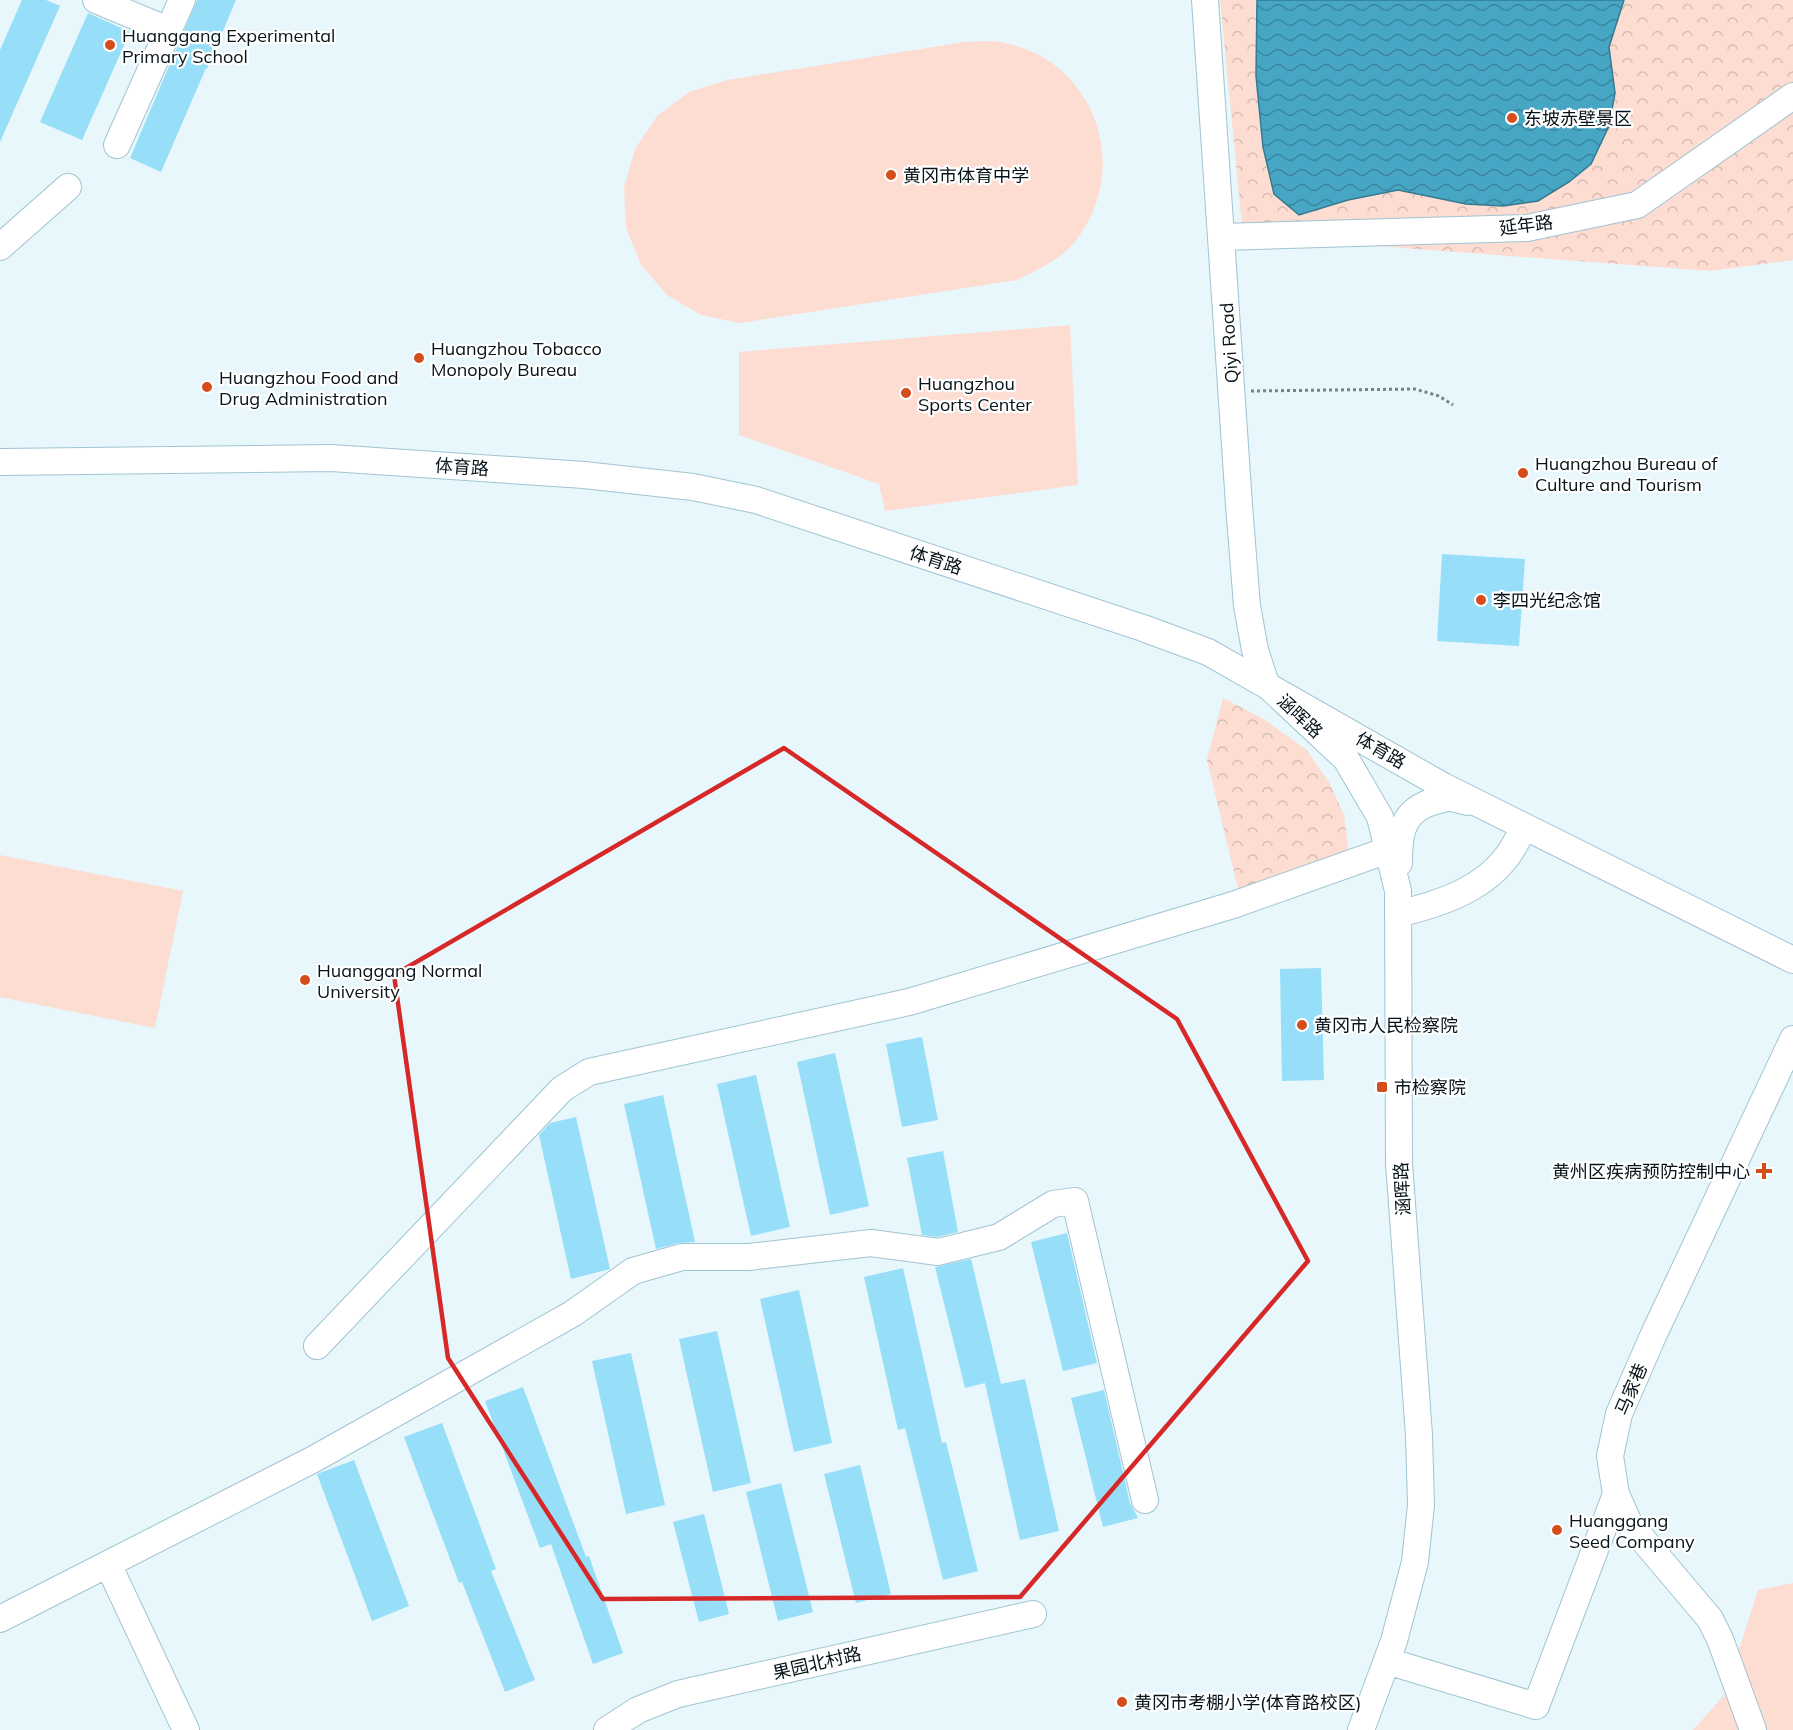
<svg xmlns="http://www.w3.org/2000/svg" width="1793" height="1730" font-family="Mulish,'Noto Sans SC',sans-serif">
<defs>
<pattern id="park-crowns" width="20" height="18" patternUnits="userSpaceOnUse" patternTransform="scale(1.5)"><rect width="20" height="18" fill="#fddcd2"/><path d="M2 6a3 3 0 1 1 6 0M12 15a3 3 0 1 1 6 0" fill="none" stroke="#d7bcb4"/></pattern>
<pattern id="water-waves" width="16" height="10" patternUnits="userSpaceOnUse" patternTransform="scale(1.5)"><rect width="16" height="10" fill="#48a6c5"/><path d="M0 5q4-4 8 0t8 0" fill="none" stroke="#3a869f"/></pattern>
</defs>
<rect width="100%" height="100%" fill="#e8f7fc"/>
<path fill="#fddcd2" d="M 964,42 C 977,42 993,40 1005,43 C 1095,61 1132,167 1077,239 C 1062,259 1039,269 1017,280 L 740,323 L 701,315 L 667,295 L 641,265 L 626,228 L 624,188 L 635,149 L 657,116 L 689,92 L 727,80 Z
M 1070,325 L 1078,485 L 885,511 L 879,484 L 739,435 L 739,352 Z
M 0,855 L 183,891 L 155,1028 L 0,997 Z
M 1793,1583 L 1793,1730 L 1693,1730 L 1725,1694 L 1758,1590 Z"/>
<path fill="url(#park-crowns)" d="M 1220,0 L 1793,0 L 1793,260 L 1710,271 L 1243,236 Z
M 1223,698 L 1262,718 L 1307,750 L 1330,784 L 1344,815 L 1349,856 L 1239,893 L 1207,760 Z"/>
<path fill="url(#water-waves)" stroke="#347a91" stroke-width="1.5" d="M 1257,0 L 1624,0 L 1609,47 L 1615,93 L 1609,126 L 1591,164 L 1569,182 L 1538,201 L 1503,206 L 1466,204 L 1398,190 L 1348,200 L 1299,215 L 1274,194 L 1263,147 L 1256,76 Z"/>
<path fill="#97def8" d="M 22,0 L 46,0 L 60,6 L 0,142 L 0,50 Z
M 197,0 L 236,0 L 207,69 L 206,68 L 161,172 L 130,158 Z
M 88,13 L 130,32 L 82,140 L 40,122 Z
M 1442,554 L 1525,559 L 1519,646 L 1437,641 Z
M 1321,968 L 1324,1080 L 1282,1081 L 1280,969 Z
M 922,1037 L 938,1120 L 902,1127 L 886,1044 Z
M 835,1053 L 869,1206 L 830,1215 L 797,1062 Z
M 756,1075 L 790,1227 L 751,1236 L 717,1084 Z
M 663,1095 L 695,1242 L 678,1243 L 656,1249 L 624,1104 Z
M 576,1117 L 610,1269 L 571,1279 L 539,1135 L 550,1123 Z
M 943,1151 L 958,1232 L 937,1237 L 922,1235 L 907,1158 Z
M 1067,1233 L 1097,1363 L 1063,1371 L 1031,1242 Z
M 971,1259 L 1001,1384 L 1025,1379 L 1059,1531 L 1020,1540 L 985,1383 L 965,1388 L 935,1267 Z
M 903,1268 L 942,1443 L 946,1442 L 978,1571 L 943,1580 L 905,1428 L 898,1430 L 864,1277 Z
M 799,1290 L 832,1443 L 794,1452 L 760,1299 Z
M 717,1331 L 751,1483 L 713,1492 L 679,1339 Z
M 631,1353 L 665,1505 L 626,1514 L 592,1361 Z
M 523,1387 L 586,1557 L 589,1556 L 623,1653 L 593,1664 L 551,1544 L 540,1548 L 485,1401 Z
M 1104,1390 L 1130,1503 L 1138,1518 L 1103,1527 L 1071,1398 Z
M 442,1423 L 496,1569 L 491,1571 L 535,1680 L 505,1692 L 462,1582 L 459,1583 L 404,1437 Z
M 354,1460 L 409,1606 L 372,1621 L 317,1474 Z
M 860,1465 L 891,1594 L 856,1603 L 824,1474 Z
M 781,1483 L 813,1612 L 778,1621 L 746,1492 Z
M 704,1514 L 729,1614 L 699,1622 L 673,1522 Z"/>
<g fill="none" stroke-linecap="round" stroke-linejoin="round">
<g stroke="#a0c4d2" stroke-width="28">
<path id="minor" d="M 96,0 L 168,30
M 1205,0 L 1239,505 L 1247,606 L 1255,650 L 1266,684 L 1346,759 L 1380,817 L 1398,891 L 1399,1163 L 1419,1435 L 1421,1505 L 1415,1562 L 1394,1641 L 1361,1730
M 117,145 L 182,0
M 1222,237 L 1527,228 L 1637,205 L 1793,96
M 0,247 L 68,187
M 0,462 L 331,458 L 584,475 L 693,487 L 756,500 L 1143,628 L 1208,652 L 1443,786 L 1793,960
M 1399,863 C 1399,833 1402,810 1435,801 C 1440,800 1445,798 1449,798 C 1455,798 1462,801 1468,802
M 1398,914 C 1436,905 1480,891 1505,859 C 1513,850 1518,837 1525,827
M 317,1346 L 562,1089 L 589,1072 L 909,1002 L 1233,905 L 1388,850
M 108,1564 L 186,1730
M 0,1619 L 314,1459 L 572,1314 L 633,1271 L 682,1257 L 749,1257 L 871,1243 L 938,1252 L 999,1237 L 1053,1204 L 1075,1201 L 1145,1500
M 1387,1661 L 1536,1706 L 1616,1494
M 607,1730 L 638,1710 L 678,1694 L 1033,1614
M 1753,1730 L 1720,1639 L 1710,1619 L 1629,1523 L 1616,1494 L 1610,1456 L 1619,1414 L 1653,1336 L 1793,1039"/>
</g>
<path stroke="#768489" stroke-width="3" stroke-dasharray="3 3" stroke-linecap="butt" d="M 1251,391 L 1415,389 L 1439,396 L 1453,405"/>
<use href="#minor" stroke="#fff" stroke-width="26"/>
</g>
<path fill="none" stroke="#d62828" stroke-width="4.5" stroke-linejoin="round" d="M 784,748 L 1177,1019 L 1308,1261 L 1020,1597 L 603,1599 L 448,1358 L 394,975 Z"/>
<g fill="#d44d1a" stroke="#fff" stroke-width="2">
<circle cx="110" cy="45" r="6"/>
<circle cx="1512" cy="118" r="6"/>
<circle cx="891" cy="175" r="6"/>
<circle cx="419" cy="358" r="6"/>
<circle cx="207" cy="387" r="6"/>
<circle cx="906" cy="393" r="6"/>
<circle cx="1523" cy="473" r="6"/>
<circle cx="1481" cy="600" r="6"/>
<circle cx="305" cy="980" r="6"/>
<circle cx="1302" cy="1025" r="6"/>
<rect x="1376" y="1081" width="12" height="12" rx="3"/>
<path d="M1761 1162h6v6h6v6h-6v6h-6v-6h-6v-6h6z"/>
<circle cx="1557" cy="1530" r="6"/>
<circle cx="1122" cy="1702" r="6"/>
</g>
<g text-anchor="middle" dominant-baseline="central" stroke-width="4.5" stroke-linejoin="round" paint-order="stroke">
<g font-size="18" fill="#061318" stroke="#fff" text-anchor="start">
<text x="122" y="35">Huanggang Experimental<tspan x="122" dy="21">Primary School</tspan></text>
<text x="1524" y="118">东坡赤壁景区</text>
<text x="903" y="175">黄冈市体育中学</text>
<text x="431" y="348">Huangzhou Tobacco<tspan x="431" dy="21">Monopoly Bureau</tspan></text>
<text x="219" y="377">Huangzhou Food and<tspan x="219" dy="21">Drug Administration</tspan></text>
<text x="918" y="383">Huangzhou<tspan x="918" dy="21">Sports Center</tspan></text>
<text x="1535" y="463">Huangzhou Bureau of<tspan x="1535" dy="21">Culture and Tourism</tspan></text>
<text x="1493" y="600">李四光纪念馆</text>
<text x="317" y="970">Huanggang Normal<tspan x="317" dy="21">University</tspan></text>
<text x="1314" y="1025">黄冈市人民检察院</text>
<text x="1394" y="1087">市检察院</text>
<text x="1750" y="1171" text-anchor="end">黄州区疾病预防控制中心</text>
<text x="1569" y="1520">Huanggang<tspan x="1569" dy="21">Seed Company</tspan></text>
<text x="1134" y="1702">黄冈市考棚小学(体育路校区)</text>
</g>
<g font-size="18" fill="#061318" stroke="#fff">
<text transform="translate(1526 225) rotate(-7)">延年路</text>
<text transform="translate(1229 343) rotate(-94)">Qiyi Road</text>
<text transform="translate(462 467) rotate(4)">体育路</text>
<text transform="translate(936 560) rotate(18)">体育路</text>
<text transform="translate(1300 716) rotate(43)">涵晖路</text>
<text transform="translate(1381 750) rotate(30)">体育路</text>
<text transform="translate(1402 1189) rotate(-93)">涵晖路</text>
<text transform="translate(1631 1389) rotate(-67)">马家巷</text>
<text transform="translate(817 1663) rotate(-13)">果园北村路</text>
</g>
</g>
</svg>
